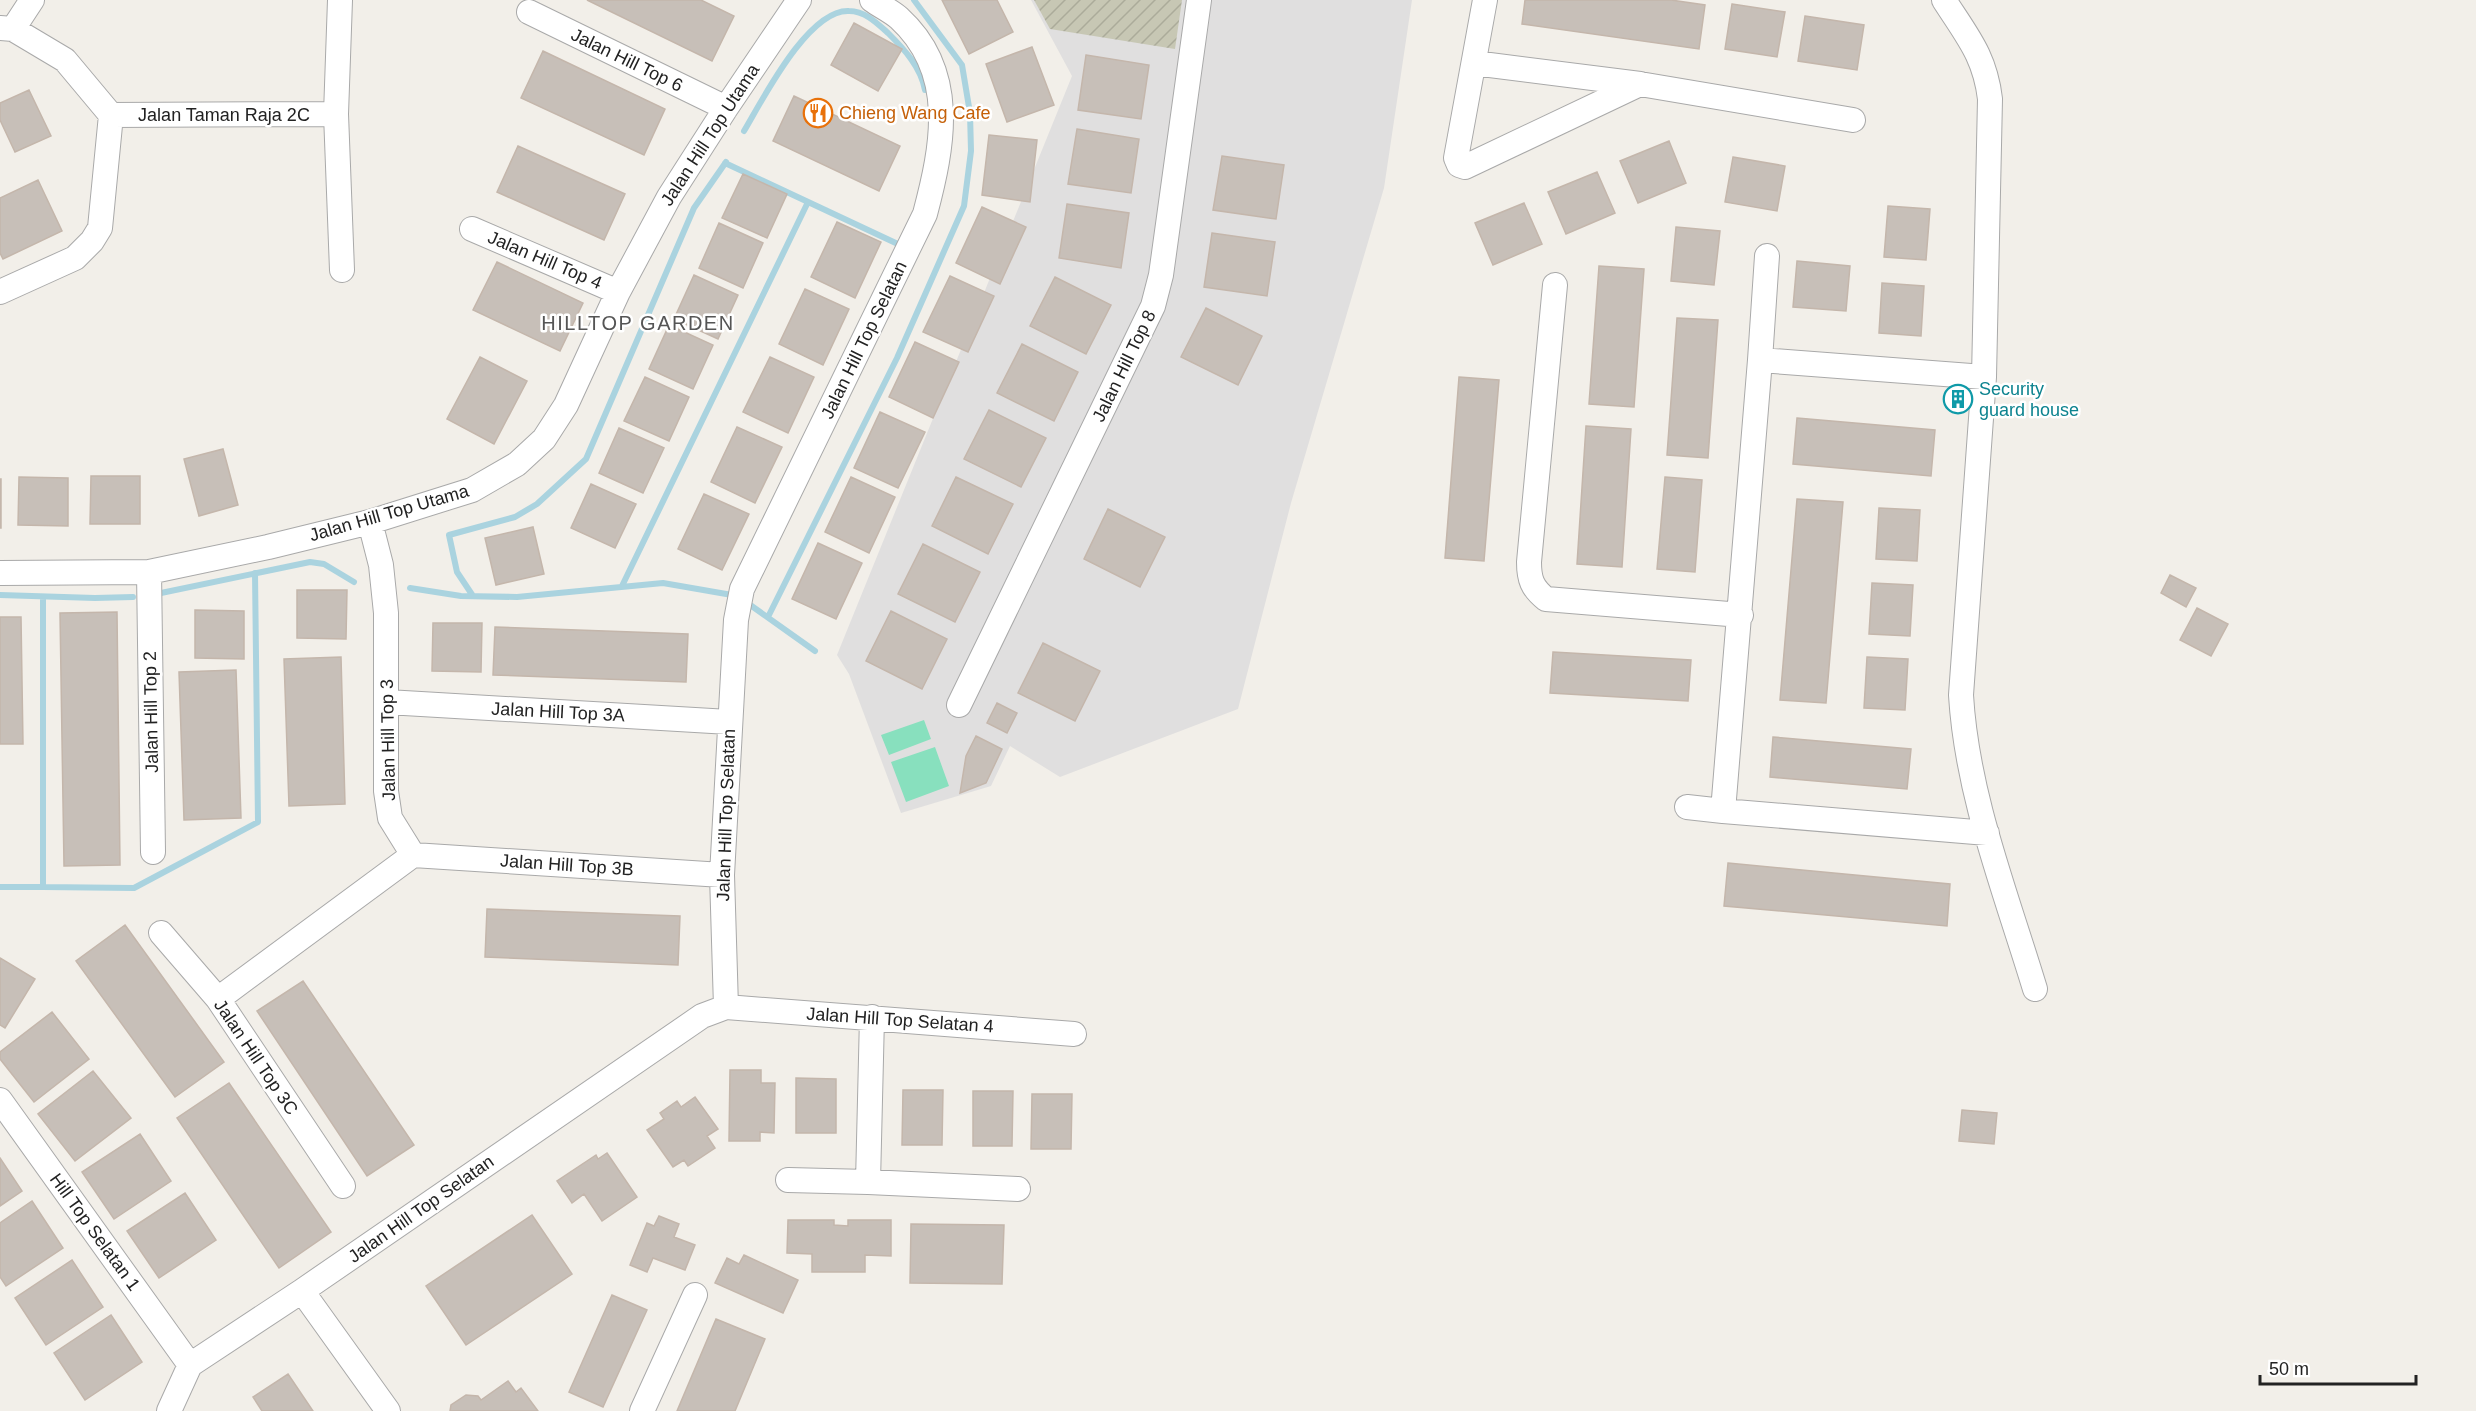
<svg xmlns="http://www.w3.org/2000/svg" width="2476" height="1411" font-family="Arial,sans-serif">
<defs>
<pattern id="construction-furrows" width="10" height="10" patternUnits="userSpaceOnUse" patternTransform="scale(1.5)"><rect width="10" height="10" fill="#c7c7b4"/><path d="M-1 1l2-2M0 10L10 0M9 11l2-2" fill="none" stroke="#abab9a"/></pattern>
</defs>
<rect width="100%" height="100%" fill="#f2efe9"/>
<path fill="#e0dfdf" d="M 1031,0 L 1412,0 L 1384,188 L 1291,503 L 1238,709 L 1060,777 L 1010,746 L 991,786 L 901,813 L 849,674 L 837,655 L 1072,76 Z"/>
<path fill="url(#construction-furrows)" d="M 1034,0 L 1182,0 L 1175,49 L 1050,29 Z"/>
<path fill="#88e0be" d="M 924,720 L 931,739 L 889,755 L 881,735 Z
M 935,747 L 949,786 L 906,802 L 891,762 Z"/>
<g fill="none" stroke-linecap="round" stroke-linejoin="round">
<path stroke="#aad3df" stroke-width="6" d="M 744,131 C 762,101 808,9 849,11 C 865,11 877,23 888,33 C 904,49 921,67 925,90
M 725,163 L 900,245 L 899,248
M 622,586 L 808,202
M 410,588 L 461,596 L 517,597 L 663,583 L 732,595 L 734,590
M 161,593 L 310,562 L 324,564 L 354,582
M 0,595 L 95,598 L 133,597
M 473,596 L 457,572 L 449,535 L 515,517 L 537,504 L 586,459 L 694,208 L 726,162
M 746,602 L 815,651
M 768,617 L 897,358 L 964,206 L 971,151 L 970,113 L 962,65 L 914,0
M 0,887 L 43,887 L 43,597
M 43,887 L 134,888 L 258,822 L 255,573"/>
</g>
<path fill="#c7bfb8" stroke="#c4b6ab" stroke-width="1.5" d="M 587,0 L 701,0 L 734,16 L 712,61 Z
M 942,0 L 997,0 L 1013,32 L 969,54 Z
M 1525,0 L 1671,0 L 1705,5 L 1699,49 L 1522,24 Z
M 1732,4 L 1785,12 L 1777,57 L 1725,49 Z
M 1805,16 L 1864,25 L 1857,70 L 1798,61 Z
M 854,23 L 902,49 L 878,91 L 831,65 Z
M 1032,47 L 1054,105 L 1007,122 L 986,64 Z
M 543,51 L 665,109 L 644,155 L 521,98 Z
M 1086,55 L 1149,65 L 1141,119 L 1078,110 Z
M 29,90 L 51,136 L 15,152 L 0,120 L 0,103 Z
M 794,96 L 900,146 L 879,191 L 773,141 Z
M 1077,129 L 1139,139 L 1131,193 L 1068,184 Z
M 989,135 L 1037,140 L 1030,202 L 982,195 Z
M 1669,141 L 1686,183 L 1638,203 L 1620,161 Z
M 518,146 L 625,194 L 604,240 L 497,192 Z
M 1222,156 L 1284,165 L 1276,219 L 1213,210 Z
M 1733,157 L 1785,166 L 1777,211 L 1725,202 Z
M 1597,172 L 1615,213 L 1566,234 L 1548,192 Z
M 743,174 L 787,194 L 767,238 L 722,218 Z
M 38,180 L 62,231 L 3,259 L 0,253 L 0,198 Z
M 1524,203 L 1542,244 L 1493,265 L 1475,223 Z
M 1067,204 L 1129,213 L 1121,268 L 1059,258 Z
M 1888,206 L 1930,209 L 1926,260 L 1884,257 Z
M 982,207 L 1026,227 L 1000,284 L 956,263 Z
M 837,222 L 881,242 L 855,298 L 811,277 Z
M 719,223 L 763,243 L 743,288 L 699,268 Z
M 1676,227 L 1720,231 L 1714,285 L 1671,281 Z
M 1212,233 L 1275,242 L 1267,296 L 1204,287 Z
M 1797,261 L 1850,266 L 1846,311 L 1793,307 Z
M 497,262 L 583,303 L 560,351 L 473,310 Z
M 1599,266 L 1644,269 L 1634,407 L 1589,404 Z
M 694,275 L 738,295 L 718,339 L 674,319 Z
M 950,276 L 994,296 L 968,352 L 923,332 Z
M 1055,277 L 1111,305 L 1086,354 L 1030,326 Z
M 1882,283 L 1924,286 L 1921,336 L 1879,333 Z
M 805,289 L 849,309 L 823,365 L 779,344 Z
M 1206,308 L 1262,336 L 1238,385 L 1181,357 Z
M 1677,318 L 1718,320 L 1708,458 L 1667,455 Z
M 669,325 L 713,345 L 693,389 L 649,369 Z
M 915,342 L 959,362 L 933,418 L 889,397 Z
M 1022,344 L 1078,372 L 1054,421 L 997,393 Z
M 480,357 L 527,381 L 494,444 L 447,419 Z
M 770,357 L 814,377 L 788,433 L 743,412 Z
M 645,377 L 689,397 L 669,441 L 624,421 Z
M 1459,377 L 1499,380 L 1484,561 L 1445,558 Z
M 1954,393 L 1963,394 L 1962,406 L 1952,404 Z
M 989,410 L 1046,438 L 1021,487 L 964,459 Z
M 880,412 L 925,432 L 898,488 L 854,468 Z
M 1797,418 L 1935,430 L 1931,476 L 1793,464 Z
M 1586,426 L 1631,429 L 1622,567 L 1577,564 Z
M 737,427 L 782,447 L 755,503 L 711,482 Z
M 619,428 L 664,448 L 643,493 L 599,473 Z
M 223,449 L 238,505 L 199,516 L 184,459 Z
M 91,476 L 140,476 L 140,524 L 90,524 Z
M 19,477 L 68,478 L 68,526 L 18,525 Z
M 851,477 L 895,497 L 869,553 L 825,532 Z
M 956,477 L 1013,504 L 988,554 L 932,526 Z
M 1665,477 L 1702,480 L 1695,572 L 1657,569 Z
M 0,479 L 1,479 L 1,528 L 0,528 Z
M 591,484 L 636,504 L 615,548 L 571,528 Z
M 704,494 L 749,514 L 722,570 L 678,549 Z
M 1797,499 L 1843,502 L 1826,703 L 1780,700 Z
M 1879,508 L 1920,510 L 1917,561 L 1876,559 Z
M 1108,509 L 1165,537 L 1140,587 L 1084,559 Z
M 533,527 L 544,574 L 496,585 L 485,538 Z
M 818,543 L 862,563 L 836,619 L 792,599 Z
M 923,544 L 980,572 L 955,622 L 898,594 Z
M 2170,575 L 2196,588 L 2186,607 L 2161,593 Z
M 1872,583 L 1913,585 L 1910,636 L 1869,634 Z
M 297,590 L 347,590 L 346,639 L 297,638 Z
M 2197,608 L 2228,624 L 2211,656 L 2180,640 Z
M 195,610 L 244,611 L 244,659 L 195,658 Z
M 891,611 L 947,639 L 922,689 L 866,661 Z
M 117,612 L 120,865 L 64,866 L 60,613 Z
M 0,617 L 21,617 L 23,744 L 0,744 Z
M 433,623 L 482,623 L 481,672 L 432,671 Z
M 495,627 L 688,634 L 686,682 L 493,675 Z
M 1043,643 L 1100,671 L 1075,721 L 1018,693 Z
M 1553,652 L 1691,660 L 1688,701 L 1550,693 Z
M 341,657 L 345,804 L 289,806 L 284,659 Z
M 1867,657 L 1908,659 L 1905,710 L 1864,708 Z
M 236,670 L 241,818 L 184,820 L 179,672 Z
M 997,703 L 1017,713 L 1007,733 L 987,723 Z
M 976,736 L 1002,749 L 986,783 L 960,793 L 966,756 Z
M 1773,737 L 1911,749 L 1907,789 L 1770,777 Z
M 1728,863 L 1950,884 L 1947,926 L 1724,906 Z
M 487,909 L 680,916 L 678,965 L 485,957 Z
M 125,925 L 224,1062 L 175,1097 L 76,961 Z
M 0,958 L 35,979 L 5,1028 L 0,1025 Z
M 303,981 L 414,1145 L 367,1176 L 257,1011 Z
M 52,1012 L 89,1059 L 34,1102 L 0,1059 L 0,1052 Z
M 730,1070 L 761,1070 L 761,1083 L 775,1083 L 774,1133 L 760,1132 L 760,1141 L 729,1141 Z
M 93,1071 L 131,1118 L 75,1161 L 38,1114 Z
M 796,1078 L 836,1079 L 836,1133 L 796,1133 Z
M 229,1083 L 331,1232 L 279,1268 L 177,1118 Z
M 903,1090 L 943,1090 L 942,1145 L 902,1145 Z
M 973,1091 L 1013,1091 L 1012,1146 L 973,1146 Z
M 1032,1094 L 1072,1094 L 1071,1149 L 1031,1149 Z
M 695,1097 L 718,1129 L 707,1136 L 715,1148 L 688,1166 L 684,1160 L 673,1167 L 647,1130 L 664,1119 L 660,1113 L 677,1101 L 681,1107 Z
M 1962,1110 L 1997,1113 L 1994,1144 L 1959,1141 Z
M 140,1134 L 171,1181 L 114,1219 L 82,1172 Z
M 607,1153 L 637,1197 L 602,1221 L 584,1194 L 572,1203 L 557,1181 L 596,1155 L 598,1159 Z
M 0,1158 L 22,1191 L 0,1206 Z
M 185,1193 L 216,1240 L 159,1278 L 127,1231 Z
M 32,1201 L 63,1248 L 6,1286 L 0,1277 L 0,1223 Z
M 532,1215 L 572,1274 L 466,1345 L 426,1286 Z
M 659,1216 L 679,1224 L 674,1237 L 695,1245 L 685,1270 L 653,1258 L 647,1272 L 630,1265 L 647,1223 L 654,1226 Z
M 788,1220 L 834,1220 L 834,1225 L 848,1226 L 848,1220 L 891,1220 L 891,1256 L 865,1255 L 865,1272 L 812,1272 L 812,1254 L 787,1253 Z
M 911,1224 L 1004,1225 L 1002,1284 L 910,1283 Z
M 744,1255 L 798,1280 L 783,1313 L 715,1283 L 727,1258 L 739,1264 Z
M 72,1260 L 103,1307 L 46,1345 L 15,1298 Z
M 612,1295 L 647,1310 L 603,1407 L 569,1392 Z
M 111,1315 L 142,1362 L 85,1400 L 54,1353 Z
M 716,1319 L 765,1339 L 735,1411 L 677,1411 Z
M 288,1374 L 313,1411 L 262,1411 L 253,1397 Z
M 508,1381 L 516,1392 L 521,1388 L 538,1411 L 450,1411 L 451,1405 L 466,1395 L 478,1396 L 481,1400 Z"/>
<g fill="none" stroke-linecap="round" stroke-linejoin="round">
<g stroke="#a9a9a9" stroke-width="26">
<path id="street" d="M 340,0 L 336,114 L 342,270
M 1485,0 L 1456,158 L 1459,165 L 1465,167 L 1640,84 L 1853,120
M 1944,0 C 1967,36 1985,56 1990,99 L 1984,377 L 1961,695 C 1967,796 2006,893 2035,989
M 529,12 L 726,108
M 0,28 L 13,29 L 65,60 L 111,115 L 100,228 L 92,241 L 75,258 L 0,292
M 13,29 L 32,0
M 1474,63 L 1640,84
M 111,115 L 336,114
M 472,229 L 618,292
M 1555,285 L 1529,562 C 1529,579 1532,588 1546,599 L 1741,615
M 1760,360 L 1767,256
M 1984,377 L 1760,360 L 1723,811 L 1987,833
M 149,572 L 153,852
M 0,573 L 149,572 L 268,547 L 370,522 L 472,490 L 517,464 L 544,439 L 566,405 L 618,292 L 669,197 L 726,108 L 799,0
M 387,702 L 729,722
M 959,705 L 1153,306 L 1161,275 L 1199,0
M 1687,807 L 1723,811
M 413,855 L 722,875
M 161,933 L 218,999 L 343,1186
M 218,999 L 413,855 L 390,818 L 386,791 L 386,613 L 381,565 L 370,522
M 726,1007 L 1074,1034
M 0,1100 L 190,1365
M 788,1180 L 868,1182 L 1018,1189
M 868,1182 L 872,1017
M 302,1291 L 388,1411
M 169,1411 L 190,1365 L 302,1291 L 702,1016 L 726,1007 L 722,875 L 736,620 L 742,589 L 925,214 C 943,146 958,72 899,18 C 891,11 880,6 872,0
M 642,1411 L 695,1295"/>
</g>
<use href="#street" stroke="#fff" stroke-width="24"/>
</g>
<defs>
<g id="restaurant-ring" transform="scale(1.5)"><circle r="9.5" fill="#fff" stroke="#e8710a" stroke-width="1.5"/><path d="M-5-6h1v4h1v-4h1v4h1v-4h1v5L-1.5 .5V6h-2V.5L-5-1ZM5-6V6H3V1.5H1.5Q1.5-4 5-6Z" fill="#e8710a"/></g>
<g id="building-ring" transform="scale(1.5)"><circle r="9.5" fill="#fff" stroke="#0f9aa8" stroke-width="1.5"/><path d="M-4-6H4V6H1V3H-1V6H-4ZM-2.5-4.3h1.7v1.8h-1.7ZM.8-4.3h1.7v1.8H.8ZM-2.5-1h1.7V.8h-1.7ZM.8-1h1.7V.8H.8Z" fill="#0f9aa8"/></g>
</defs>
<g fill-rule="evenodd">
<use href="#restaurant-ring" x="818" y="113"/>
<use href="#building-ring" x="1958" y="399"/>
</g>
<g text-anchor="middle" dominant-baseline="central" stroke-width="5" stroke-linejoin="round" paint-order="stroke">
<g font-size="18" fill="#222" stroke="#fff">
<text transform="translate(627 60) rotate(26)">Jalan Hill Top 6</text>
<text x="224" y="115">Jalan Taman Raja 2C</text>
<text transform="translate(710 135) rotate(-57)">Jalan Hill Top Utama</text>
<text transform="translate(545 260) rotate(23)">Jalan Hill Top 4</text>
<text transform="translate(864 340) rotate(-64)">Jalan Hill Top Selatan</text>
<text transform="translate(1124 366) rotate(-64)">Jalan Hill Top 8</text>
<text transform="translate(389 513) rotate(-16)">Jalan Hill Top Utama</text>
<text transform="translate(151 712) rotate(-91)">Jalan Hill Top 2</text>
<text transform="translate(558 712) rotate(3)">Jalan Hill Top 3A</text>
<text transform="translate(388 740) rotate(-91)">Jalan Hill Top 3</text>
<text transform="translate(726 815) rotate(-88)">Jalan Hill Top Selatan</text>
<text transform="translate(567 865) rotate(4)">Jalan Hill Top 3B</text>
<text transform="translate(900 1020) rotate(4)">Jalan Hill Top Selatan 4</text>
<text transform="translate(256 1057) rotate(56)">Jalan Hill Top 3C</text>
<text transform="translate(421 1209) rotate(-35)">Jalan Hill Top Selatan</text>
<text transform="translate(95 1232) rotate(54)">Hill Top Selatan 1</text>
</g>
<g font-size="18" fill="#c56008" stroke="#fff" text-anchor="start">
<text x="839" y="113">Chieng Wang Cafe</text>
</g>
<g font-size="18" fill="#0d838f" stroke="#fff" text-anchor="start">
<text x="1979" y="389">Security<tspan x="1979" dy="21">guard house</tspan></text>
</g>
<g font-size="20" letter-spacing="1.5" fill="#555" stroke="#fff">
<text x="638" y="323">HILLTOP GARDEN</text>
</g>
</g>
<path d="M2260 1375v9h156v-9" fill="none" stroke="#222222" stroke-width="3"/>
<text x="2269" y="1375" font-size="18" fill="#222222" stroke="#ffffff" stroke-width="4.5" paint-order="stroke">50 m</text>
</svg>
